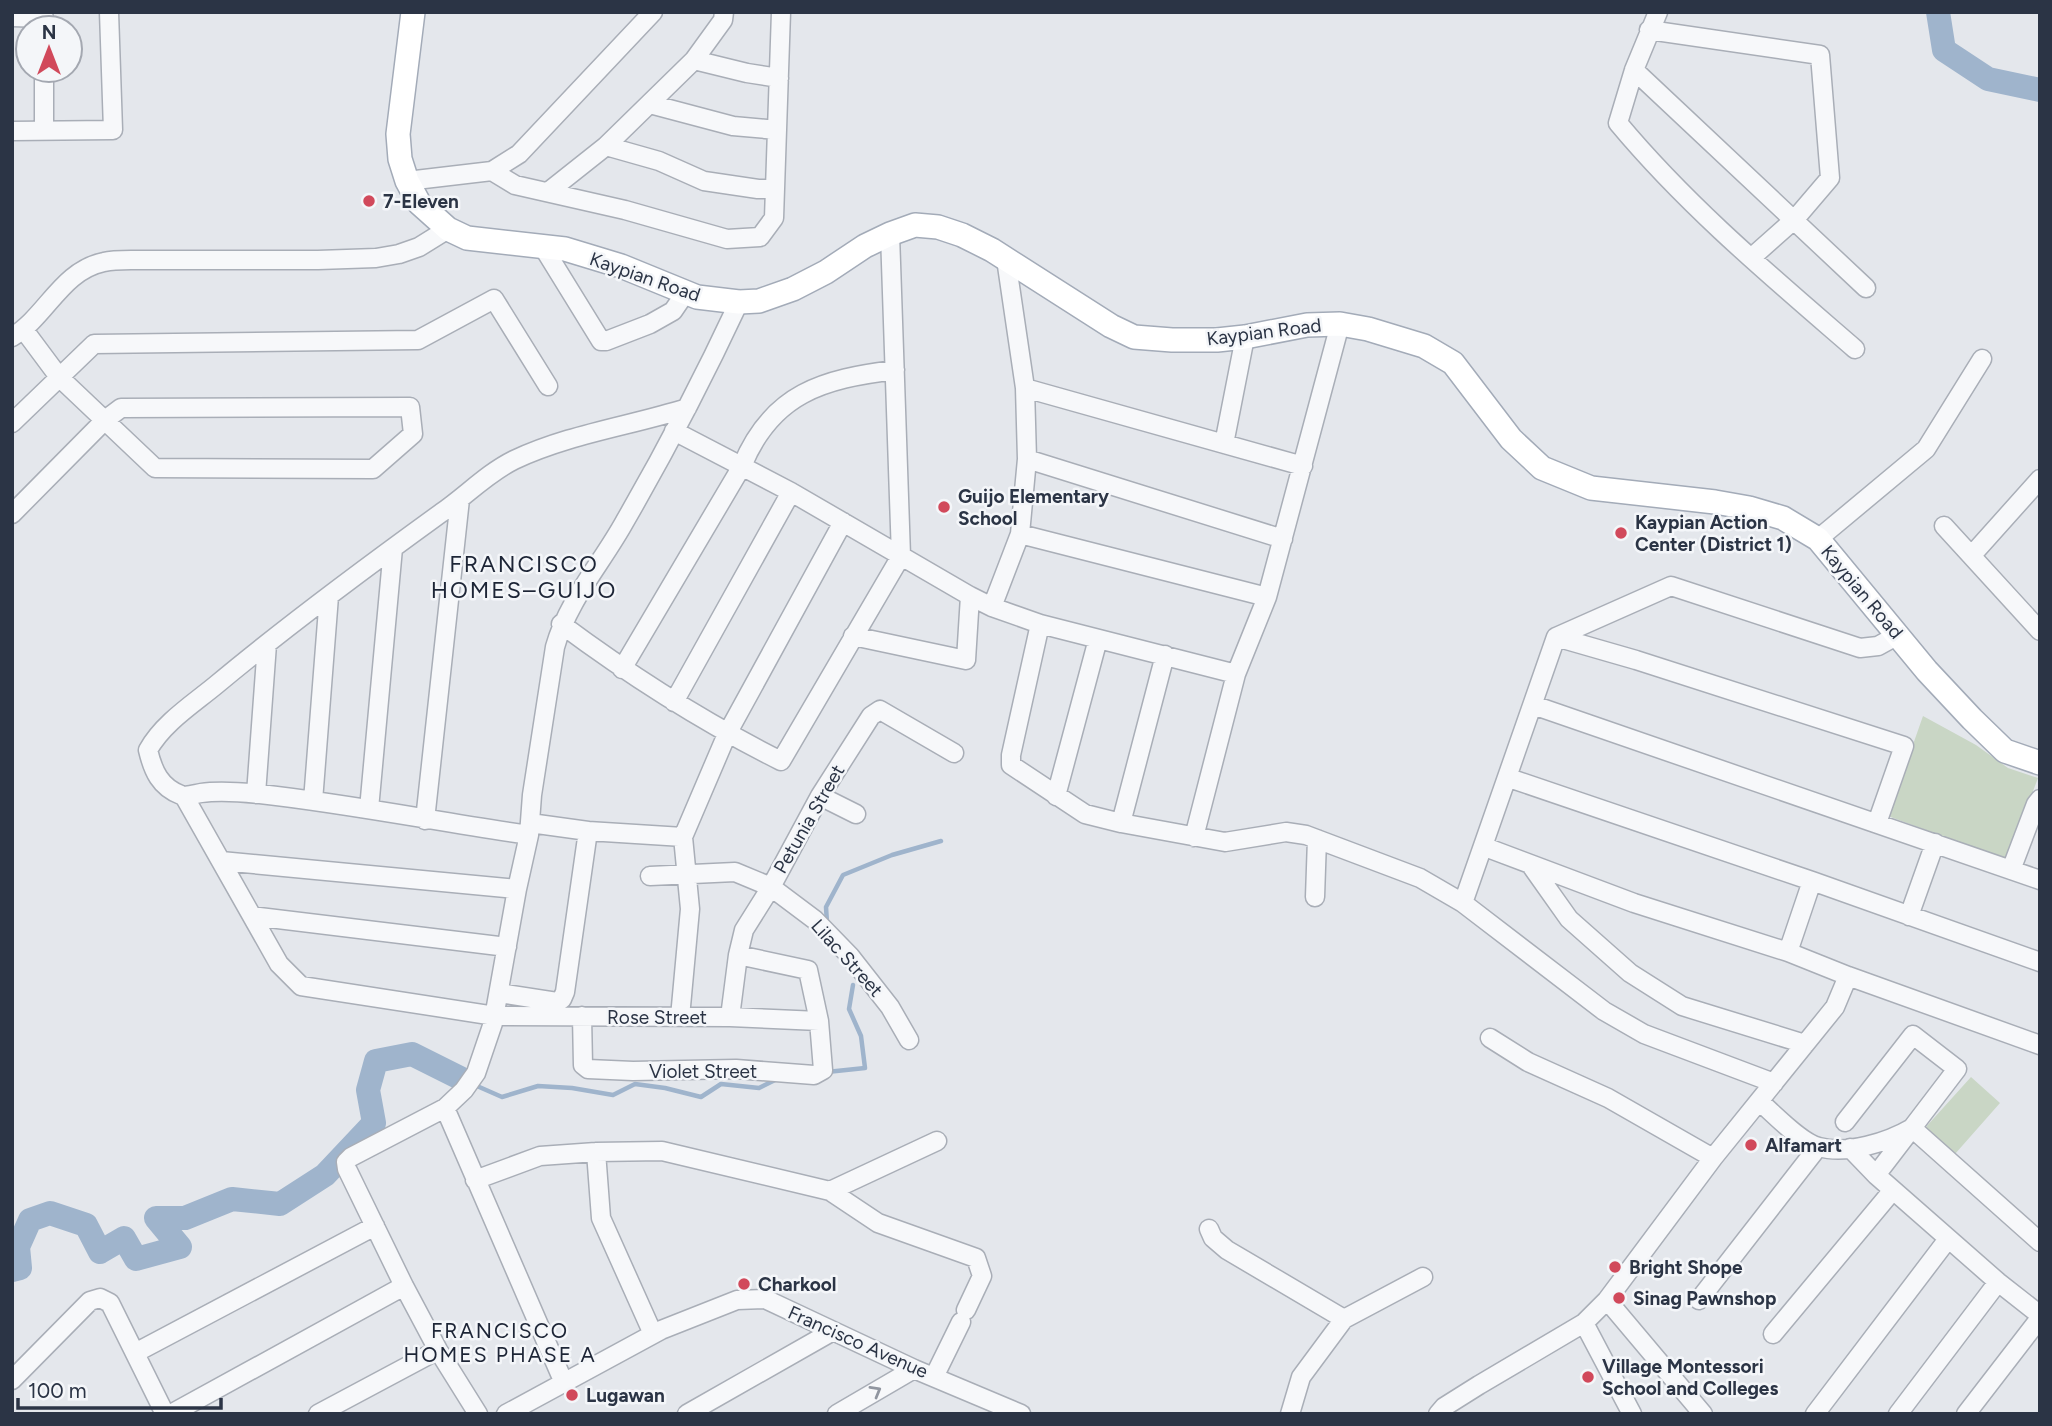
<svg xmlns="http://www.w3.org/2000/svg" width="2052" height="1426" font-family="Figtree,sans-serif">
<rect width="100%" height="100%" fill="#e4e7ec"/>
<path fill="#c9d6c5" d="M 1923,716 L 1976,745 L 2008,768 L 2038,778 L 2007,860 L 1888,816 Z
M 1971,1077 L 2000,1103 L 1955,1154 L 1925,1128 Z"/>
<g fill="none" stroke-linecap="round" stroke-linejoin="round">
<path stroke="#9fb4cc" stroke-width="4.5" d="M 827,923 L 826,907 L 843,875 L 892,855 L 941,841
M 827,1072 L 865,1068 L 861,1036 L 849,1009 L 853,985
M 477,1086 L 502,1097 L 538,1086 L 572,1088 L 613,1095 L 635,1084 L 665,1088 L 701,1097 L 721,1084 L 759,1088 L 777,1079"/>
<path stroke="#9fb4cc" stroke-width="24" d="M 1938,12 L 1944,50 L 1988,79 L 2040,90
M 12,1270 L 20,1268 L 18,1247 L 30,1220 L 50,1213 L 86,1225 L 100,1252 L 124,1238 L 136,1259 L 180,1247 L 156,1218 L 185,1218 L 232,1199 L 280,1204 L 325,1175 L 374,1123 L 368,1090 L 376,1061 L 412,1054 L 460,1078"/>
<g stroke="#a9aeb7" stroke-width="21">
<path id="minor" d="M 724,12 L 723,20 L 694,60 L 606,146 L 659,161 L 704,181 L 758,189 L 775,189
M 1658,12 L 1634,70 L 1618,123 C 1688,207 1773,278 1855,349
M 12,17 L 44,18
M 1649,30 L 1820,55 L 1830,178 L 1795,219 L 1751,258
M 694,60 L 747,73 L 779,78
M 1634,70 L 1866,288
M 650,104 L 733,126 L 777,130
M 12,131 L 113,130 L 109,12
M 44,131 L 44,70
M 492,171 L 515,185 L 625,210 L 727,239 L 760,237 L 774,218 L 781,12
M 407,181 L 492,171 L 519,154 L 653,12
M 548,192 L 606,146
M 543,247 L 601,341 L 606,341 L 650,324 L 673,311 L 686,292
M 1006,259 L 1025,388
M 12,337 C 47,316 61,271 104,262 C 112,260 122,260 131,260 L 318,260 L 376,258 L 399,254 L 419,247 L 448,229
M 12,423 L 94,344 L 418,340 L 494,299 L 548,386
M 674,431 L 791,492 L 970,596 L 992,607 L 1040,624 L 1236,674
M 1224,444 L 1245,337
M 1027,459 L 1283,539
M 12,514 L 105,420 L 121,408 L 410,407 L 413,434 L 373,469 L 155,468 L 59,377 L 24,330
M 1944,526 L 2040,631
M 1020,534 L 1267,597
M 1818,539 L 1926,449 L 1982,359
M 1972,555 L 2040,479
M 992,607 L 1020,534 L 1027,459 L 1025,388 L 1303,466
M 561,624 C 631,676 703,722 781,761 L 901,556 L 890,234
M 1040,624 L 1011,755 L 1011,765 L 1085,814 L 1121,823 L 1225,842 L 1286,832 L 1306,835 L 1420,878 L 1463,903 L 1604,1011 L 1644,1034 L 1774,1083
M 853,636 L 966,660 L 970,596
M 1556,637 L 1636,660 L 1904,746 L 1877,823
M 622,669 L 742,466 C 772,393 823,379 895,370
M 674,702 L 791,492
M 1533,705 L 2040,880
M 1509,778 L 1812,881 L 2040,962
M 256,794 L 267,644
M 184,796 L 279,964 L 301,986 L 495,1016 L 730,1017 L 819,1021
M 820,796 L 856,814
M 1056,796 L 1098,639
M 313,801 L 329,596
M 369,809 L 393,548
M 425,820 L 460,499
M 1121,823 L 1165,655
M 588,831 L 683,837 L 727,734 L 843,522
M 529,835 C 439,822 350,804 260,794 C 241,792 220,790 201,793 C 195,794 187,797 181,795 C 160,787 153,771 148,750 C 163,723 193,704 216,685 C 289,624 365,568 441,513 C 466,496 486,474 514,460 C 569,434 630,426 687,408
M 1194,837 L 1236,674 L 1267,597 L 1340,324
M 1485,847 L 1634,903 L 1788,952 L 1848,976 L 2040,1045
M 221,861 L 517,889
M 1530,864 L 1569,919 L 1630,973 L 1682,1006 L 1805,1044
M 2011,870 L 2036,804 L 2040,799
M 650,876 L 735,872 L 771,887 L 815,920 L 850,956 L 890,1007 L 909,1040
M 1315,897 L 1317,839
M 1463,903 L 1556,637 L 1671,586 L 1860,648 L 1878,646 L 1898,635
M 252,916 L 507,947
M 1909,916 L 1935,843
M 1788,952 L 1812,881
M 499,993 L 557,1002 L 562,999 L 565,992 L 588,831 L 530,823
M 582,1016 L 583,1065 L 588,1069 L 633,1071 L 736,1069 L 814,1075 L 823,1070 L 819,1021 L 808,970 L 738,955
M 680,1017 L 690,909 L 683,837
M 730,1017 L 738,955 L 744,930 L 771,887 L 820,796 L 871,716 L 880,710 L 954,753
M 1490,1038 L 1528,1062 L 1608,1098 L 1713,1158
M 1759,1101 C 1773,1113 1801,1143 1819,1147 C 1847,1155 1888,1142 1912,1128 L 1876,1175 L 1850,1148
M 445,1108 L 564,1383
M 1845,1122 L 1913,1035 L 1957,1069 L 1912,1128 L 2040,1242
M 937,1141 L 830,1191 L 878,1223 L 976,1258 L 982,1276 L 966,1310
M 596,1152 L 601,1218 L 653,1334
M 1876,1175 L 1998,1282 L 2040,1315
M 475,1180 L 540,1156 L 596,1152 L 662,1151 L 830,1191
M 1209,1229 L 1213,1238 L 1227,1250 L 1344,1319
M 1607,1300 L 1703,1414
M 1699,1300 L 1818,1147
M 1584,1323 L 1632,1414
M 1773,1334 L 1893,1190
M 135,1353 L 375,1226
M 934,1377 L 961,1322
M 12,1380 L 90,1301 L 100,1298 L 110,1303 L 165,1414
M 171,1414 L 404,1286
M 318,1414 L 438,1350
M 478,1414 L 438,1350 L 404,1286 L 347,1169 L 346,1162 L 351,1157 L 445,1108 L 464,1090 L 476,1073 L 493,1023 L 517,889 L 529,835 L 532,795 L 555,647 C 568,600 602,563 625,521 C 666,450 704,377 739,302
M 506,1414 L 661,1330 L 737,1300 L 765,1299 L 914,1369 L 1021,1414
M 687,1414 L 833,1331
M 837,1414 L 914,1369
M 1290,1414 L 1301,1377 L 1344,1319 L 1423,1277
M 1438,1414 L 1444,1407 L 1479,1385 L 1584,1323 L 1607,1300 L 1713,1158 L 1835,1007 L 1848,976
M 1815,1414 L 1948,1239
M 1898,1414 L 1998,1282
M 1966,1414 L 2040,1318"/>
</g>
<g stroke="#a3abb8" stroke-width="26">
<path id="major" d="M 413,12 L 398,134 L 400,159 L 407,181 L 419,203 L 448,229 L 467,238 L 565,249 L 621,266 L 697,297 L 739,302 L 759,301 L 793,289 L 826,272 L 865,246 L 890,234 L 915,225 L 938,227 L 962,235 L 992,250 L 1111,326 L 1134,337 L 1172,340 L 1217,340 L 1245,337 L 1307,325 L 1340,324 L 1368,329 L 1424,346 L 1453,363 L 1511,439 L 1542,468 L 1591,488 L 1715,502 L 1749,508 L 1783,518 L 1818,539 L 1927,671 L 1972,719 L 2005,751 L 2040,763"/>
</g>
<use href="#minor" stroke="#f7f8fa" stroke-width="18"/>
<use href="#major" stroke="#fff" stroke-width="23"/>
</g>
<defs><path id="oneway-chevron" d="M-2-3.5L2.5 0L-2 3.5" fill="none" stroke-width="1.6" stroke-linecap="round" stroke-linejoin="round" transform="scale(1.75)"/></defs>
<use stroke="#9196a0" href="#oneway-chevron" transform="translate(876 1391) rotate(-30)"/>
<g fill="#d1495b" stroke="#f4f6f9" stroke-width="2.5">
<circle cx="369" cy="201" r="7"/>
<circle cx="944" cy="507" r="7"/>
<circle cx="1621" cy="533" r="7"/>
<circle cx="1751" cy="1145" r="7"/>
<circle cx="1615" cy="1267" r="7"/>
<circle cx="744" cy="1284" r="7"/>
<circle cx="1619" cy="1298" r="7"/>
<circle cx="1588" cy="1377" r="7"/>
<circle cx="572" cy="1395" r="7"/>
</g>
<g text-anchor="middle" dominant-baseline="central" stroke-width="5" stroke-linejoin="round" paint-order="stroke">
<g font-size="19" font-weight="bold" fill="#2b3445" stroke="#f4f6f9" text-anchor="start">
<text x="383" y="201">7-Eleven</text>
<text x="958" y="496">Guijo Elementary<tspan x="958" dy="22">School</tspan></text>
<text x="1635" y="522">Kaypian Action<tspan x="1635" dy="22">Center (District 1)</tspan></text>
<text x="1765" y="1145">Alfamart</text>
<text x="1629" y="1267">Bright Shope</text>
<text x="758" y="1284">Charkool</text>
<text x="1633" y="1298">Sinag Pawnshop</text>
<text x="1602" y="1366">Village Montessori<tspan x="1602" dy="22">School and Colleges</tspan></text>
<text x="586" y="1395">Lugawan</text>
</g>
<g font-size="19" fill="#2b3445" stroke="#f4f6f9">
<text transform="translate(645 277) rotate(19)">Kaypian Road</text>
<text transform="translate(1264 332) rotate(-7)">Kaypian Road</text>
<text transform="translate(1862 592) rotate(50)">Kaypian Road</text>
<text transform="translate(809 819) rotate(-60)">Petunia Street</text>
<text transform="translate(847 958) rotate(48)">Lilac Street</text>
<text x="657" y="1017">Rose Street</text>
<text x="703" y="1071">Violet Street</text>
<text transform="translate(858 1342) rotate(24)">Francisco Avenue</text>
</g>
<g font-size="21" letter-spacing="2" fill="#1d2536" stroke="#f4f6f9">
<text x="500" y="1330">FRANCISCO<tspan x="500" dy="24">HOMES PHASE A</tspan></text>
</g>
<g font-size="23" letter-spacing="2" fill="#1d2536" stroke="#f4f6f9">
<text x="524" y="564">FRANCISCO<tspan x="524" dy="26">HOMES–GUIJO</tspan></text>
</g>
</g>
<rect width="2052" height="1426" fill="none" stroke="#2b3445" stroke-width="28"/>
<g transform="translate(49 49)"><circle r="33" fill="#f4f6f9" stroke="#a4a8b1" stroke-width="2"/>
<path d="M0-5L12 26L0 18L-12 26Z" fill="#d1495b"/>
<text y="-10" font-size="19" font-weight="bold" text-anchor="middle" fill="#2b3445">N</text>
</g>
<path d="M18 1398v10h203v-10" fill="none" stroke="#2b3445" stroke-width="3.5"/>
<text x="28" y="1398" font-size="21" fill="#2b3445" stroke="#f4f6f9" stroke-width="5" paint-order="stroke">100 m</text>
</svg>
